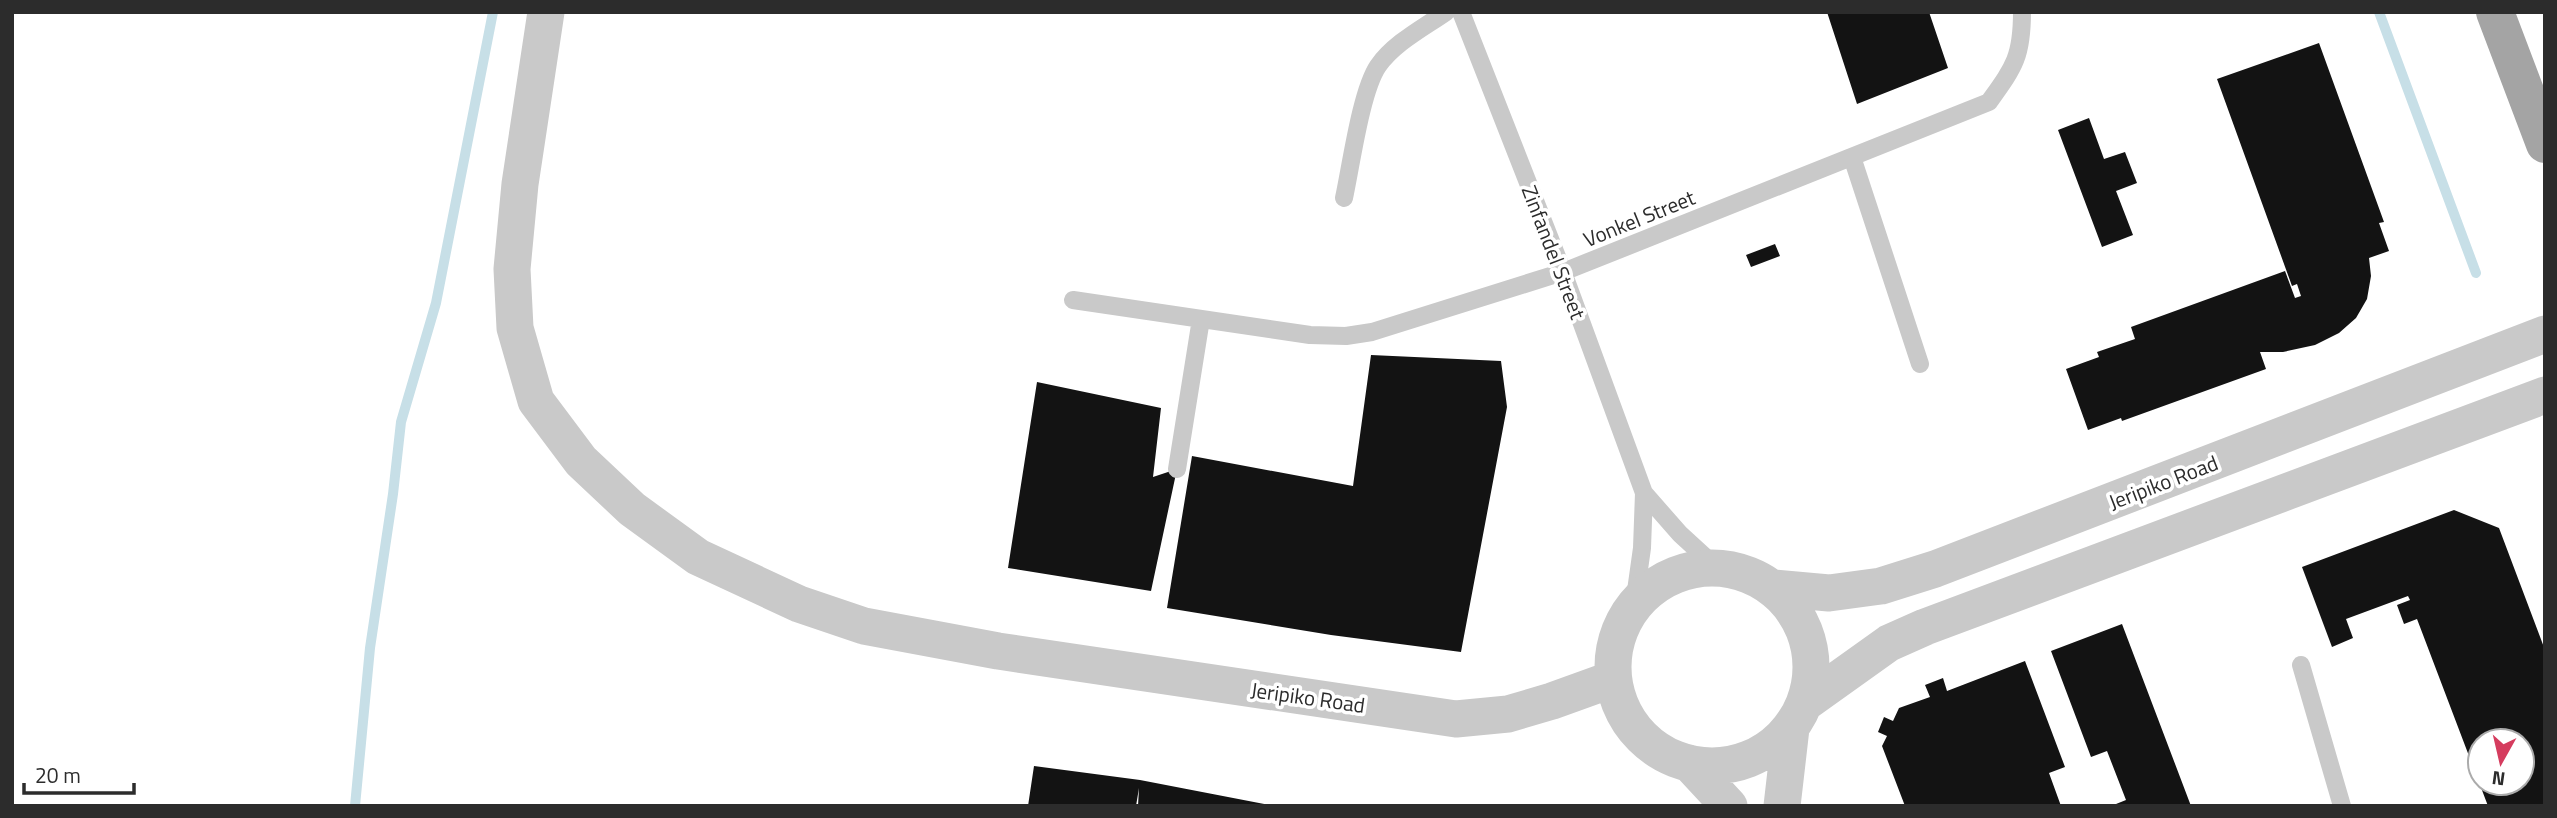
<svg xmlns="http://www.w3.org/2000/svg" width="2557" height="818" font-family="'Titillium Web',sans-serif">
<rect width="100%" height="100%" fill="#fff"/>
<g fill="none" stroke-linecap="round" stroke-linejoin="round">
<path stroke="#c7dfe7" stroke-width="10" d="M 2379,12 L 2476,273
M 355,806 L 370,648 L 393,494 L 401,422 L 436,303 L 493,12"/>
</g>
<path fill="#131313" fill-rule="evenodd" d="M 1827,12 L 1929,12 L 1948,68 L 1857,104 Z
M 2319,43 L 2384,222 L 2379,223 L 2389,251 L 2369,258 L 2371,276 L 2367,299 L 2356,318 L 2339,333 L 2315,345 L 2283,352 L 2260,352 L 2266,369 L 2122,421 L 2121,418 L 2088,430 L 2066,369 L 2099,357 L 2097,352 L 2135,339 L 2131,327 L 2285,271 L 2295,298 L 2301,296 L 2297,284 L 2292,286 L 2217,79 Z
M 2089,118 L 2104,159 L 2125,152 L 2137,183 L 2116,191 L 2133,235 L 2102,247 L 2058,130 Z
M 1775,244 L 1780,256 L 1751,267 L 1746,255 Z
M 1371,355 L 1501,361 L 1507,407 L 1461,652 L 1331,635 L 1167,608 L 1192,456 L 1353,486 Z
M 1037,382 L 1161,408 L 1153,477 L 1177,469 L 1151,591 L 1008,568 Z
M 2454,510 L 2499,528 L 2545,650 L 2545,806 L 2488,806 L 2417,619 L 2404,624 L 2397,605 L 2410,600 L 2408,596 L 2346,619 L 2353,638 L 2332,647 L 2302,567 ZM 2480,741 L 2522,741 L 2522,783 L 2480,783 Z
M 2122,624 L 2191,806 L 2111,806 L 2126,800 L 2107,751 L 2091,757 L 2051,651 Z
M 2025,661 L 2065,767 L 2049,773 L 2061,806 L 1905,806 L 1882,746 L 1887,736 L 1878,732 L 1884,717 L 1893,721 L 1899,708 L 1930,697 L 1925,685 L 1943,678 L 1947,691 Z
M 1034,766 L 1140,780 L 1274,806 L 1138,806 L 1139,788 L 1136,806 L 1028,806 Z"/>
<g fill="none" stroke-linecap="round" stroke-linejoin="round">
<path stroke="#c9c9c9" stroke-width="18" d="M 1461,12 L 1563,272 L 1644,493 L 1680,534 L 1716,567
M 1852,157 L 1920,364
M 1344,198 C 1351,166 1361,91 1378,66 C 1394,43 1423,28 1446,12
M 1073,300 L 1310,335 L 1346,336 L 1372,332 L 1563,272 L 1989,102 C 2014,67 2022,57 2022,12
M 1177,469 L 1201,319
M 1634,605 L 1642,548 L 1644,493
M 2301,665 L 2342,806"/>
<path stroke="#c9c9c9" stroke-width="37" d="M 546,12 L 520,184 L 512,269 L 515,328 L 536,401 L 581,461 L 632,509 L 698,557 L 799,604 L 864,626 L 998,651 L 1456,719 L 1508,714 L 1552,701 L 1613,679
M1613 667a99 99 0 1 1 198 0a99 99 0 1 1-198 0Z
M 1774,588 L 1829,593 L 1881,586 L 1935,569 L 2545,334
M 1805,703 L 1889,643 L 1925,627 L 2545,395
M 1689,763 L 1729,806
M 1782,806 L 1791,728"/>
<path stroke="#a4a4a4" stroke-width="38" d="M 2495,12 L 2545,144"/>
</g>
<g text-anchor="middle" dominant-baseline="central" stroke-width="7" stroke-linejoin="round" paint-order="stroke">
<g font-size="21" fill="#2c2c2c" stroke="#fff">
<text transform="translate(1639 218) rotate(-22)">Vonkel Street</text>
<text transform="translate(1554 252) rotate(69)">Zinfandel Street</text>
<text transform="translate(2163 482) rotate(-21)">Jeripiko Road</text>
<text transform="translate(1308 697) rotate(8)">Jeripiko Road</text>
</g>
</g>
<rect width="2557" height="818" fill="none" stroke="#2c2c2c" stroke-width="28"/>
<g transform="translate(2501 762) rotate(188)"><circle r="33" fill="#ffffff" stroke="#ababab" stroke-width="2"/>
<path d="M0-5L12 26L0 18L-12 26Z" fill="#d53c5e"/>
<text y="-10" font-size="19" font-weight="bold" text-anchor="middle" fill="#2c2c2c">N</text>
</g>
<path d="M24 783v10h110v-10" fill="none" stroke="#2c2c2c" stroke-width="3.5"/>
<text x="35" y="783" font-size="21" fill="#2c2c2c" stroke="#ffffff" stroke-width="5" paint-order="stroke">20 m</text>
</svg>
